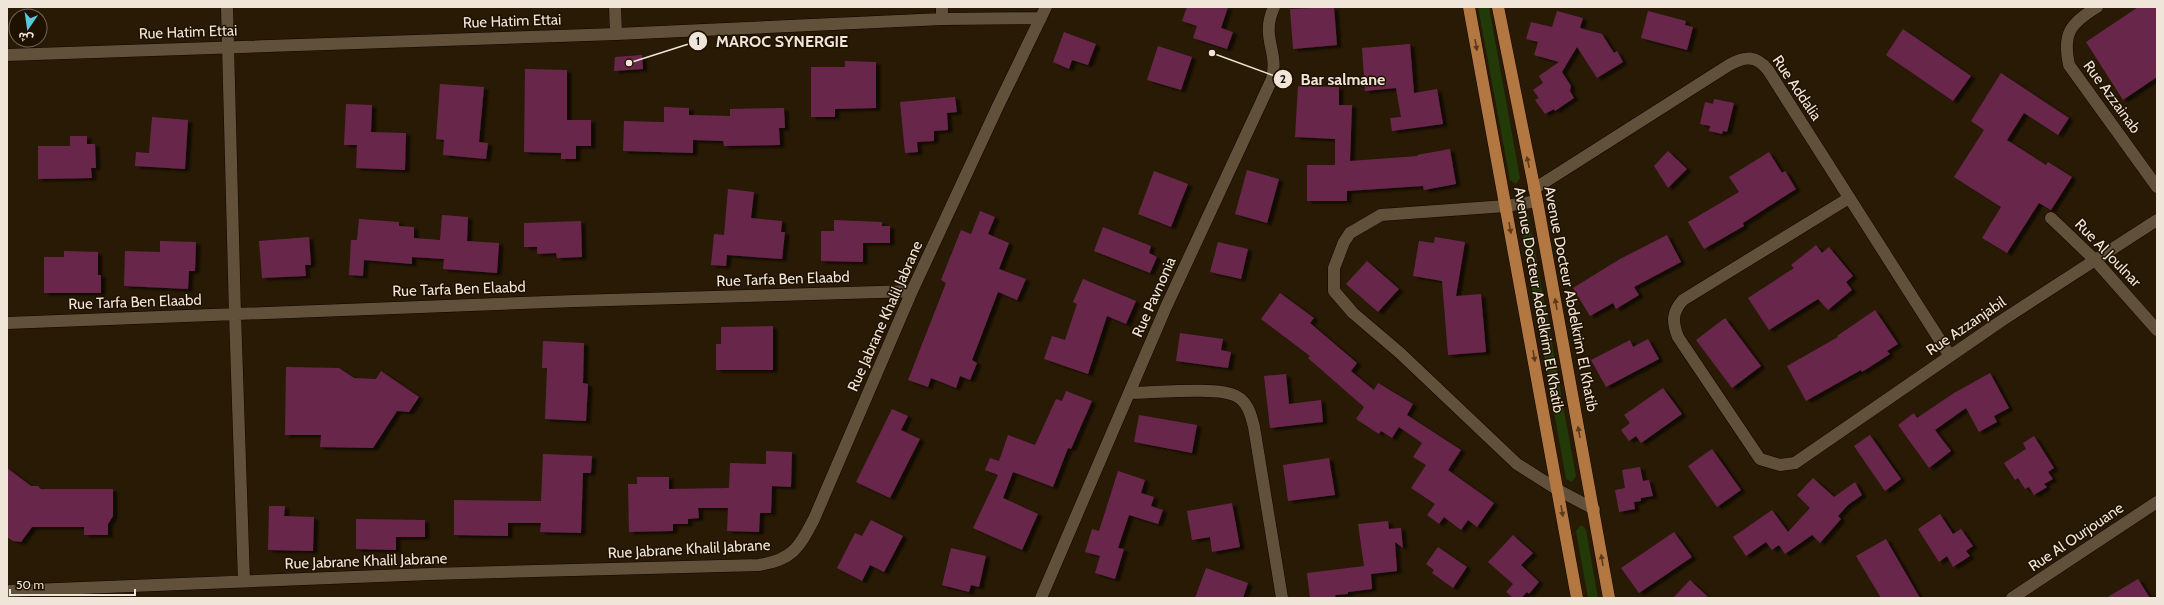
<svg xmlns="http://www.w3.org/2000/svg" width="2164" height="605" font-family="Cabin,'Noto Sans Arabic',sans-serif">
<defs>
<filter id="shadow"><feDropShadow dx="4.5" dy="2.5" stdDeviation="1" flood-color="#0009"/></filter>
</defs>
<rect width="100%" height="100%" fill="#291a05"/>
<path fill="#213a07" d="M 1478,7 L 1489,7 L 1520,178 L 1516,184 L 1510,180 Z
M 1522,211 L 1528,213 L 1576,476 L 1572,482 L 1566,479 L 1519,216 Z
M 1580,526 L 1583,526 L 1586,530 L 1598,598 L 1588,598 L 1576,531 Z"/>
<path fill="#67274c" filter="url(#shadow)" d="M 1187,7 L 1228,7 L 1221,28 L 1233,32 L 1227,49 L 1193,38 L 1197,26 L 1182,21 Z
M 1334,7 L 1337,45 L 1293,49 L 1290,9 Z
M 2138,7 L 2157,7 L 2157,77 L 2123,100 L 2086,42 Z
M 1557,11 L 1583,18 L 1580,28 L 1602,34 L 1614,53 L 1617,51 L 1623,62 L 1597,78 L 1577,47 L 1562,72 L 1571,86 L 1570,91 L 1574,98 L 1555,111 L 1554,109 L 1545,114 L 1535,100 L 1539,98 L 1533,90 L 1543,83 L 1539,76 L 1559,62 L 1534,55 L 1538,42 L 1526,39 L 1531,22 L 1552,27 Z
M 1648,11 L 1686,21 L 1685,25 L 1693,27 L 1687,50 L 1641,38 Z
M 1903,29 L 1971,76 L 1953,101 L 1886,55 Z
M 1064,32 L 1096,44 L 1088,65 L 1072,60 L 1069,69 L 1053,62 Z
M 1410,44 L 1414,93 L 1437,89 L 1443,124 L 1392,131 L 1390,118 L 1401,117 L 1396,88 L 1365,91 L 1362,48 Z
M 1158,46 L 1192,57 L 1181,90 L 1147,80 Z
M 642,55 L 643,69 L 614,71 L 615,57 Z
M 845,61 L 876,62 L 876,108 L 835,109 L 835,117 L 811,117 L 811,67 L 845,67 Z
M 525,69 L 567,70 L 567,120 L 591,120 L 591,146 L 576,146 L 576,159 L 561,159 L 561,153 L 524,152 Z
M 2001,73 L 2069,118 L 2058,135 L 2024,113 L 2007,140 L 2046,165 L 2048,162 L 2072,177 L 2051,210 L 2039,203 L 2007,253 L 1982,238 L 2001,207 L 1954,177 L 1984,130 L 1971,121 Z
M 440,84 L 484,87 L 479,142 L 488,143 L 486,159 L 443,155 L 444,140 L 436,139 Z
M 1298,86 L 1339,87 L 1339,105 L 1352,105 L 1350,161 L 1418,156 L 1417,155 L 1450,149 L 1456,184 L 1424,190 L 1423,186 L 1347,191 L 1347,201 L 1307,201 L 1307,165 L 1335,165 L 1335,139 L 1295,137 Z
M 955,97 L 957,112 L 947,113 L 948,130 L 934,131 L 934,141 L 917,142 L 918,152 L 905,153 L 900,102 Z
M 1714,99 L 1734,103 L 1727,132 L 1723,131 L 1722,134 L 1709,131 L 1710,126 L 1700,124 L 1705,102 L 1713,104 Z
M 346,104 L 372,105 L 371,132 L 406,133 L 405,170 L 356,168 L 357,145 L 344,145 Z
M 664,107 L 689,108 L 689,115 L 730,116 L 730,109 L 784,108 L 785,128 L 779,128 L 780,145 L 724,146 L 723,141 L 693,140 L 693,153 L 623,151 L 624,121 L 664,122 Z
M 152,117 L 188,120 L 185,169 L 135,166 L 136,152 L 149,153 Z
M 70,136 L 87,136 L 87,144 L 95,144 L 96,168 L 91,168 L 92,178 L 38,179 L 38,146 L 70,146 Z
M 1668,151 L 1687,169 L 1668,188 L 1654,166 Z
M 1769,152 L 1782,173 L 1785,171 L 1796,189 L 1743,223 L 1744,226 L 1704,249 L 1688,222 L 1739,192 L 1729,177 Z
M 1247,170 L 1279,179 L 1267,223 L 1235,214 Z
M 1154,171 L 1188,184 L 1171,227 L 1138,214 Z
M 728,189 L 754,192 L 751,218 L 782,221 L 781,232 L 785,232 L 782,259 L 727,255 L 726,266 L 711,265 L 714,234 L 724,235 Z
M 980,211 L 995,217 L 988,234 L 1009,243 L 999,269 L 1026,279 L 1017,300 L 998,292 L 972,360 L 977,363 L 970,380 L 960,376 L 956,388 L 931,378 L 928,387 L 908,380 L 946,283 L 941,280 L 961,230 L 971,234 Z
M 442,215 L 468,217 L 467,241 L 499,243 L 497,273 L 443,269 L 444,259 L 412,257 L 412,264 L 364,260 L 363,276 L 349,275 L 351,240 L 357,240 L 359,219 L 399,222 L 399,226 L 414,227 L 414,238 L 440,240 Z
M 834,220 L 882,222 L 882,226 L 890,226 L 890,243 L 863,243 L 863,262 L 821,261 L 821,231 L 834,231 Z
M 581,221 L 582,257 L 557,258 L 556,253 L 537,254 L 537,247 L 524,247 L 524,223 Z
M 1103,227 L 1151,246 L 1149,253 L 1157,257 L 1150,273 L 1094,251 Z
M 1667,235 L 1681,262 L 1634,287 L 1639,295 L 1616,309 L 1613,303 L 1590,316 L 1573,288 L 1620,259 Z
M 309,237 L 311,265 L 305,265 L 306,276 L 262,278 L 259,241 Z
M 1435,237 L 1465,242 L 1456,296 L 1481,294 L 1486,352 L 1448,355 L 1442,281 L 1413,276 L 1419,241 L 1434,243 Z
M 160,241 L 196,242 L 195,271 L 189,271 L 188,289 L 124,286 L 125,251 L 160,252 Z
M 1218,242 L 1248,249 L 1241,279 L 1210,272 Z
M 1816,245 L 1822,253 L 1829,247 L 1853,276 L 1846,282 L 1852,290 L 1828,310 L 1818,299 L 1769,330 L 1748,298 L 1794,268 L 1791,265 Z
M 64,251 L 98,252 L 98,275 L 101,275 L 101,293 L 44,293 L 44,257 L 64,257 Z
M 1367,261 L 1399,289 L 1378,312 L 1346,284 Z
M 1083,279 L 1136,301 L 1126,324 L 1107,316 L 1088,374 L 1044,359 L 1052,336 L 1065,340 L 1077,304 L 1073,302 Z
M 1280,293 L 1314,318 L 1310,323 L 1357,363 L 1351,371 L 1374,390 L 1378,383 L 1413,404 L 1407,415 L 1461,450 L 1448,470 L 1494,503 L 1477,527 L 1468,520 L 1461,530 L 1444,517 L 1439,524 L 1427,515 L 1435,504 L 1411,488 L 1426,465 L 1413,457 L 1422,443 L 1399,427 L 1392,438 L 1381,431 L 1379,434 L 1356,419 L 1364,407 L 1308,358 L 1310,356 L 1261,319 Z
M 1875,310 L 1898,344 L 1887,351 L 1890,354 L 1862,372 L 1861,370 L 1806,401 L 1787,366 L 1838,337 L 1837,336 Z
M 1725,318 L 1761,366 L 1732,388 L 1696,340 Z
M 773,326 L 773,370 L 716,370 L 716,344 L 721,344 L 721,327 Z
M 1180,333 L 1223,339 L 1221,350 L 1231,352 L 1228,368 L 1176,361 Z
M 1648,339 L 1659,359 L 1606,387 L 1591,360 L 1630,340 L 1633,347 Z
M 543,341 L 584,343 L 583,383 L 588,384 L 586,421 L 545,419 L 547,368 L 542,368 Z
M 286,367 L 339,368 L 354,378 L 376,379 L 381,371 L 419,397 L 409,412 L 397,411 L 373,448 L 320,447 L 321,435 L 285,435 Z
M 1990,373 L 2009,408 L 1994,416 L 1997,422 L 1979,432 L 1966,408 L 1935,430 L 1951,451 L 1929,468 L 1898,425 L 1914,413 L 1917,418 L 1954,393 Z
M 1286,374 L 1289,404 L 1321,400 L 1323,422 L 1270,428 L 1264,376 Z
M 1663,388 L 1682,414 L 1641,443 L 1636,436 L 1629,441 L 1621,430 L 1630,423 L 1624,415 Z
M 1066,391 L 1092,401 L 1071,449 L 1068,448 L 1053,487 L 1013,472 L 1003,498 L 1038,514 L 1022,550 L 973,528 L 998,475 L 985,470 L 990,458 L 999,461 L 1008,435 L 1035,445 L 1056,399 L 1062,401 Z
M 892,409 L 908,416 L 901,430 L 920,439 L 890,498 L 856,482 Z
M 1139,415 L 1197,425 L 1192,453 L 1134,442 Z
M 1870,435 L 1901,479 L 1885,491 L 1854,446 Z
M 2034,436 L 2054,468 L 2048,472 L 2053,479 L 2044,484 L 2047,487 L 2034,495 L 2029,487 L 2025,489 L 2018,478 L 2015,480 L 2004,463 L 2026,449 L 2023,443 Z
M 1712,449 L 1741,490 L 1717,507 L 1688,466 Z
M 766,451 L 792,452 L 791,487 L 772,486 L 771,513 L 760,513 L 759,532 L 727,531 L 728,508 L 698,508 L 699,518 L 688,519 L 688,524 L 673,524 L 673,531 L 629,532 L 628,484 L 637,484 L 637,477 L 669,477 L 669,489 L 729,488 L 730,463 L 766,464 Z
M 543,454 L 592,456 L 591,473 L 583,473 L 581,533 L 540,532 L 541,523 L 508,523 L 508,536 L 454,535 L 454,500 L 541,501 Z
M 1329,458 L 1335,495 L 1288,501 L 1283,465 Z
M 1640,467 L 1643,481 L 1649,480 L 1653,496 L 1641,498 L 1641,501 L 1634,502 L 1635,509 L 1619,512 L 1615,490 L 1625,488 L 1622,470 Z
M 7,468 L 31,486 L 38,486 L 41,489 L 113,489 L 113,516 L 108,524 L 108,535 L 84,535 L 84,527 L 32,527 L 21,542 L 13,541 L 7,537 Z
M 1118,471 L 1145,480 L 1141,493 L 1154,497 L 1151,506 L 1163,510 L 1158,524 L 1129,515 L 1118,548 L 1124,549 L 1115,579 L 1095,573 L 1100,556 L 1085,552 L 1092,529 L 1099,531 Z
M 1813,478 L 1834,497 L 1855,482 L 1862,495 L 1848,505 L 1838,516 L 1841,519 L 1820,543 L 1812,535 L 1785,554 L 1779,545 L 1772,550 L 1766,542 L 1746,556 L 1733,537 L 1772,510 L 1788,532 L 1810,508 L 1797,495 Z
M 1232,503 L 1240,547 L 1212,552 L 1210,537 L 1192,540 L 1187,511 Z
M 269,506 L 285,506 L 284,516 L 314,517 L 313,551 L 268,550 Z
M 1940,514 L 1953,534 L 1961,529 L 1973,546 L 1966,551 L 1970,556 L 1953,567 L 1947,556 L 1939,562 L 1918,529 Z
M 356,519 L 425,520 L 425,537 L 396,537 L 396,550 L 356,549 Z
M 871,520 L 903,536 L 884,572 L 870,565 L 862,581 L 837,568 L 855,533 L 862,536 Z
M 1388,521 L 1389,529 L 1401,528 L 1403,548 L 1395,542 L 1397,571 L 1371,574 L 1372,589 L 1348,592 L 1348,594 L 1335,595 L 1336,598 L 1310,598 L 1307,573 L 1364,566 L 1358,524 Z
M 1674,532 L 1692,557 L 1639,593 L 1621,568 Z
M 1513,535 L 1533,553 L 1521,565 L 1539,582 L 1529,594 L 1527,592 L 1521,598 L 1513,598 L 1506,592 L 1513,584 L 1488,562 Z
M 1886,539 L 1894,553 L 1920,598 L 1881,598 L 1856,556 Z
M 1438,547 L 1467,567 L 1453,588 L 1432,573 L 1434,570 L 1426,564 Z
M 951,548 L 986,556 L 979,587 L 971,585 L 969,592 L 942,585 Z
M 1206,568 L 1248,583 L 1243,598 L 1195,598 Z
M 2138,579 L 2150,598 L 2106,598 Z
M 1690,580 L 1709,598 L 1673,598 Z"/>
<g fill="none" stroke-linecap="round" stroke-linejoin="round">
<g stroke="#110500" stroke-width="13">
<path id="minor" d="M 227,7 L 235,314 L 244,581
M 615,7 L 616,34
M 942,7 L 942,19
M 2097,7 C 2071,23 2062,33 2069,65 L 2157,187
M 7,55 L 616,34 L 942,19 L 1041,18
M 1534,189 L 1729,65 C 1745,56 1756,55 1768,70 L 1950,356
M 1849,198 L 1683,300 C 1672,312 1672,322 1678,337 L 1760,459 L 1780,465 L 1795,463 L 2001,321 L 2157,220
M 1537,201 L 1506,206 L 1381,215 L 1350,233 L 1344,242 L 1334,268 L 1334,291 L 1353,313 L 1400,353 L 1517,464 L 1558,490 L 1594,509
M 2051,218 L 2095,260 L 2157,330
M 7,323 L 575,301 L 912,291
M 1129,393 C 1152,393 1220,386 1236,396 C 1248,402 1251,415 1254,427 L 1282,598
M 7,591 L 430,574 L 759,565 C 792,560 799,548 814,519 L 912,291 L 998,106 L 1046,7
M 1041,598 L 1166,307 L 1272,79 C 1279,50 1260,38 1274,7
M 2012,598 L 2157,502"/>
</g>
<g stroke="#110500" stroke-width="13">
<path id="major" d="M 1469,7 L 1577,598
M 1498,7 L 1537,201 L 1609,598"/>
</g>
<use href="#minor" stroke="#62513a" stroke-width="12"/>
<use href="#major" stroke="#b37842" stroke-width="12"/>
</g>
<defs><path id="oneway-solid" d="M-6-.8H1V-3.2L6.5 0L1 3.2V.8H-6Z"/></defs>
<g fill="#5a3a1a">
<use href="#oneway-solid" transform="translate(1476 45) rotate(80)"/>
<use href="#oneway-solid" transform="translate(1528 162) rotate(-102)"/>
<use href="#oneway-solid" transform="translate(1510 228) rotate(80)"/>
<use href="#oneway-solid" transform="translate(1556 304) rotate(-100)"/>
<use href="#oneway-solid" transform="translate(1534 356) rotate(80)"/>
<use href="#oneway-solid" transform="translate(1579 432) rotate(-100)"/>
<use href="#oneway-solid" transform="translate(1562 511) rotate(80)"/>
<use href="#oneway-solid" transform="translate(1602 560) rotate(-100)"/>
</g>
<g text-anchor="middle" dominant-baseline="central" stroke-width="3" stroke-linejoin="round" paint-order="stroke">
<g font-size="15" fill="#efe5d8" stroke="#1f1100">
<text transform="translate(512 21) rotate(-2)">Rue Hatim Ettai</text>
<text transform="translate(188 32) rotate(-2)">Rue Hatim Ettai</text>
<text transform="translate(1797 88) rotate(56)">Rue Addalia</text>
<text transform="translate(2112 97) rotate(54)">Rue Azzainab</text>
<text transform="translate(2108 253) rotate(46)">Rue Al Joulnar</text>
<text transform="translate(783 279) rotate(-2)">Rue Tarfa Ben Elaabd</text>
<text transform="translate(459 289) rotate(-2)">Rue Tarfa Ben Elaabd</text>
<text transform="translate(1154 297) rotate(-66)">Rue Pavnonia</text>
<text transform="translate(1571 299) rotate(79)">Avenue Docteur Abdelkrim El Khatib</text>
<text transform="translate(1539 300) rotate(80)">Avenue Docteur Addelkrim El Khatib</text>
<text transform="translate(135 302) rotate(-2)">Rue Tarfa Ben Elaabd</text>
<text transform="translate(885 316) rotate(-66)">Rue Jabrane Khalil Jabrane</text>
<text transform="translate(1966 326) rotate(-34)">Rue Azzanjabil</text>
<text transform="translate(2076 537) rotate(-34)">Rue Al Ourjouane</text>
<text transform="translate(689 549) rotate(-3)">Rue Jabrane Khalil Jabrane</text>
<text transform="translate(366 561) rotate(-2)">Rue Jabrane Khalil Jabrane</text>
</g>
</g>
<path fill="none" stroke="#efe5d8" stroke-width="1.5" d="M629 63L698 41M1212 53L1283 79"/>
<g fill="#efe5d8" stroke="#1f1100" stroke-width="1.5">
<circle cx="629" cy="63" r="4"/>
<circle cx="1212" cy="53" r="4"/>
<circle cx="698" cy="41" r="10"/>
<circle cx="1283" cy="79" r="10"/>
</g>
<g font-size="12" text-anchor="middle" font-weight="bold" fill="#111">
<text x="698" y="45">1</text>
<text x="1283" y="83">2</text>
</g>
<g font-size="16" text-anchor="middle" font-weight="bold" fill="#efe5d8" stroke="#1f1100" stroke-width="3" stroke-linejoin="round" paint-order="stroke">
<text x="782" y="47">MAROC SYNERGIE</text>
<text x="1343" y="85">Bar salmane</text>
</g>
<rect width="2164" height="605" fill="none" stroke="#efe5d8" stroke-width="16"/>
<g transform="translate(28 28) rotate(193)"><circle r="19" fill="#1f1100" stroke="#726656"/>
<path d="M0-3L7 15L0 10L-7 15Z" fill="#54cadc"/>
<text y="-6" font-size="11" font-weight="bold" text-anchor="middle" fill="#efe5d8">ش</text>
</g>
<path d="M10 589v6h125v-6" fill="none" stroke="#efe5d8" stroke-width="2"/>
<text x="16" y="589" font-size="12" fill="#efe5d8" stroke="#1f1100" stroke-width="3" paint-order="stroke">50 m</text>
</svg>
